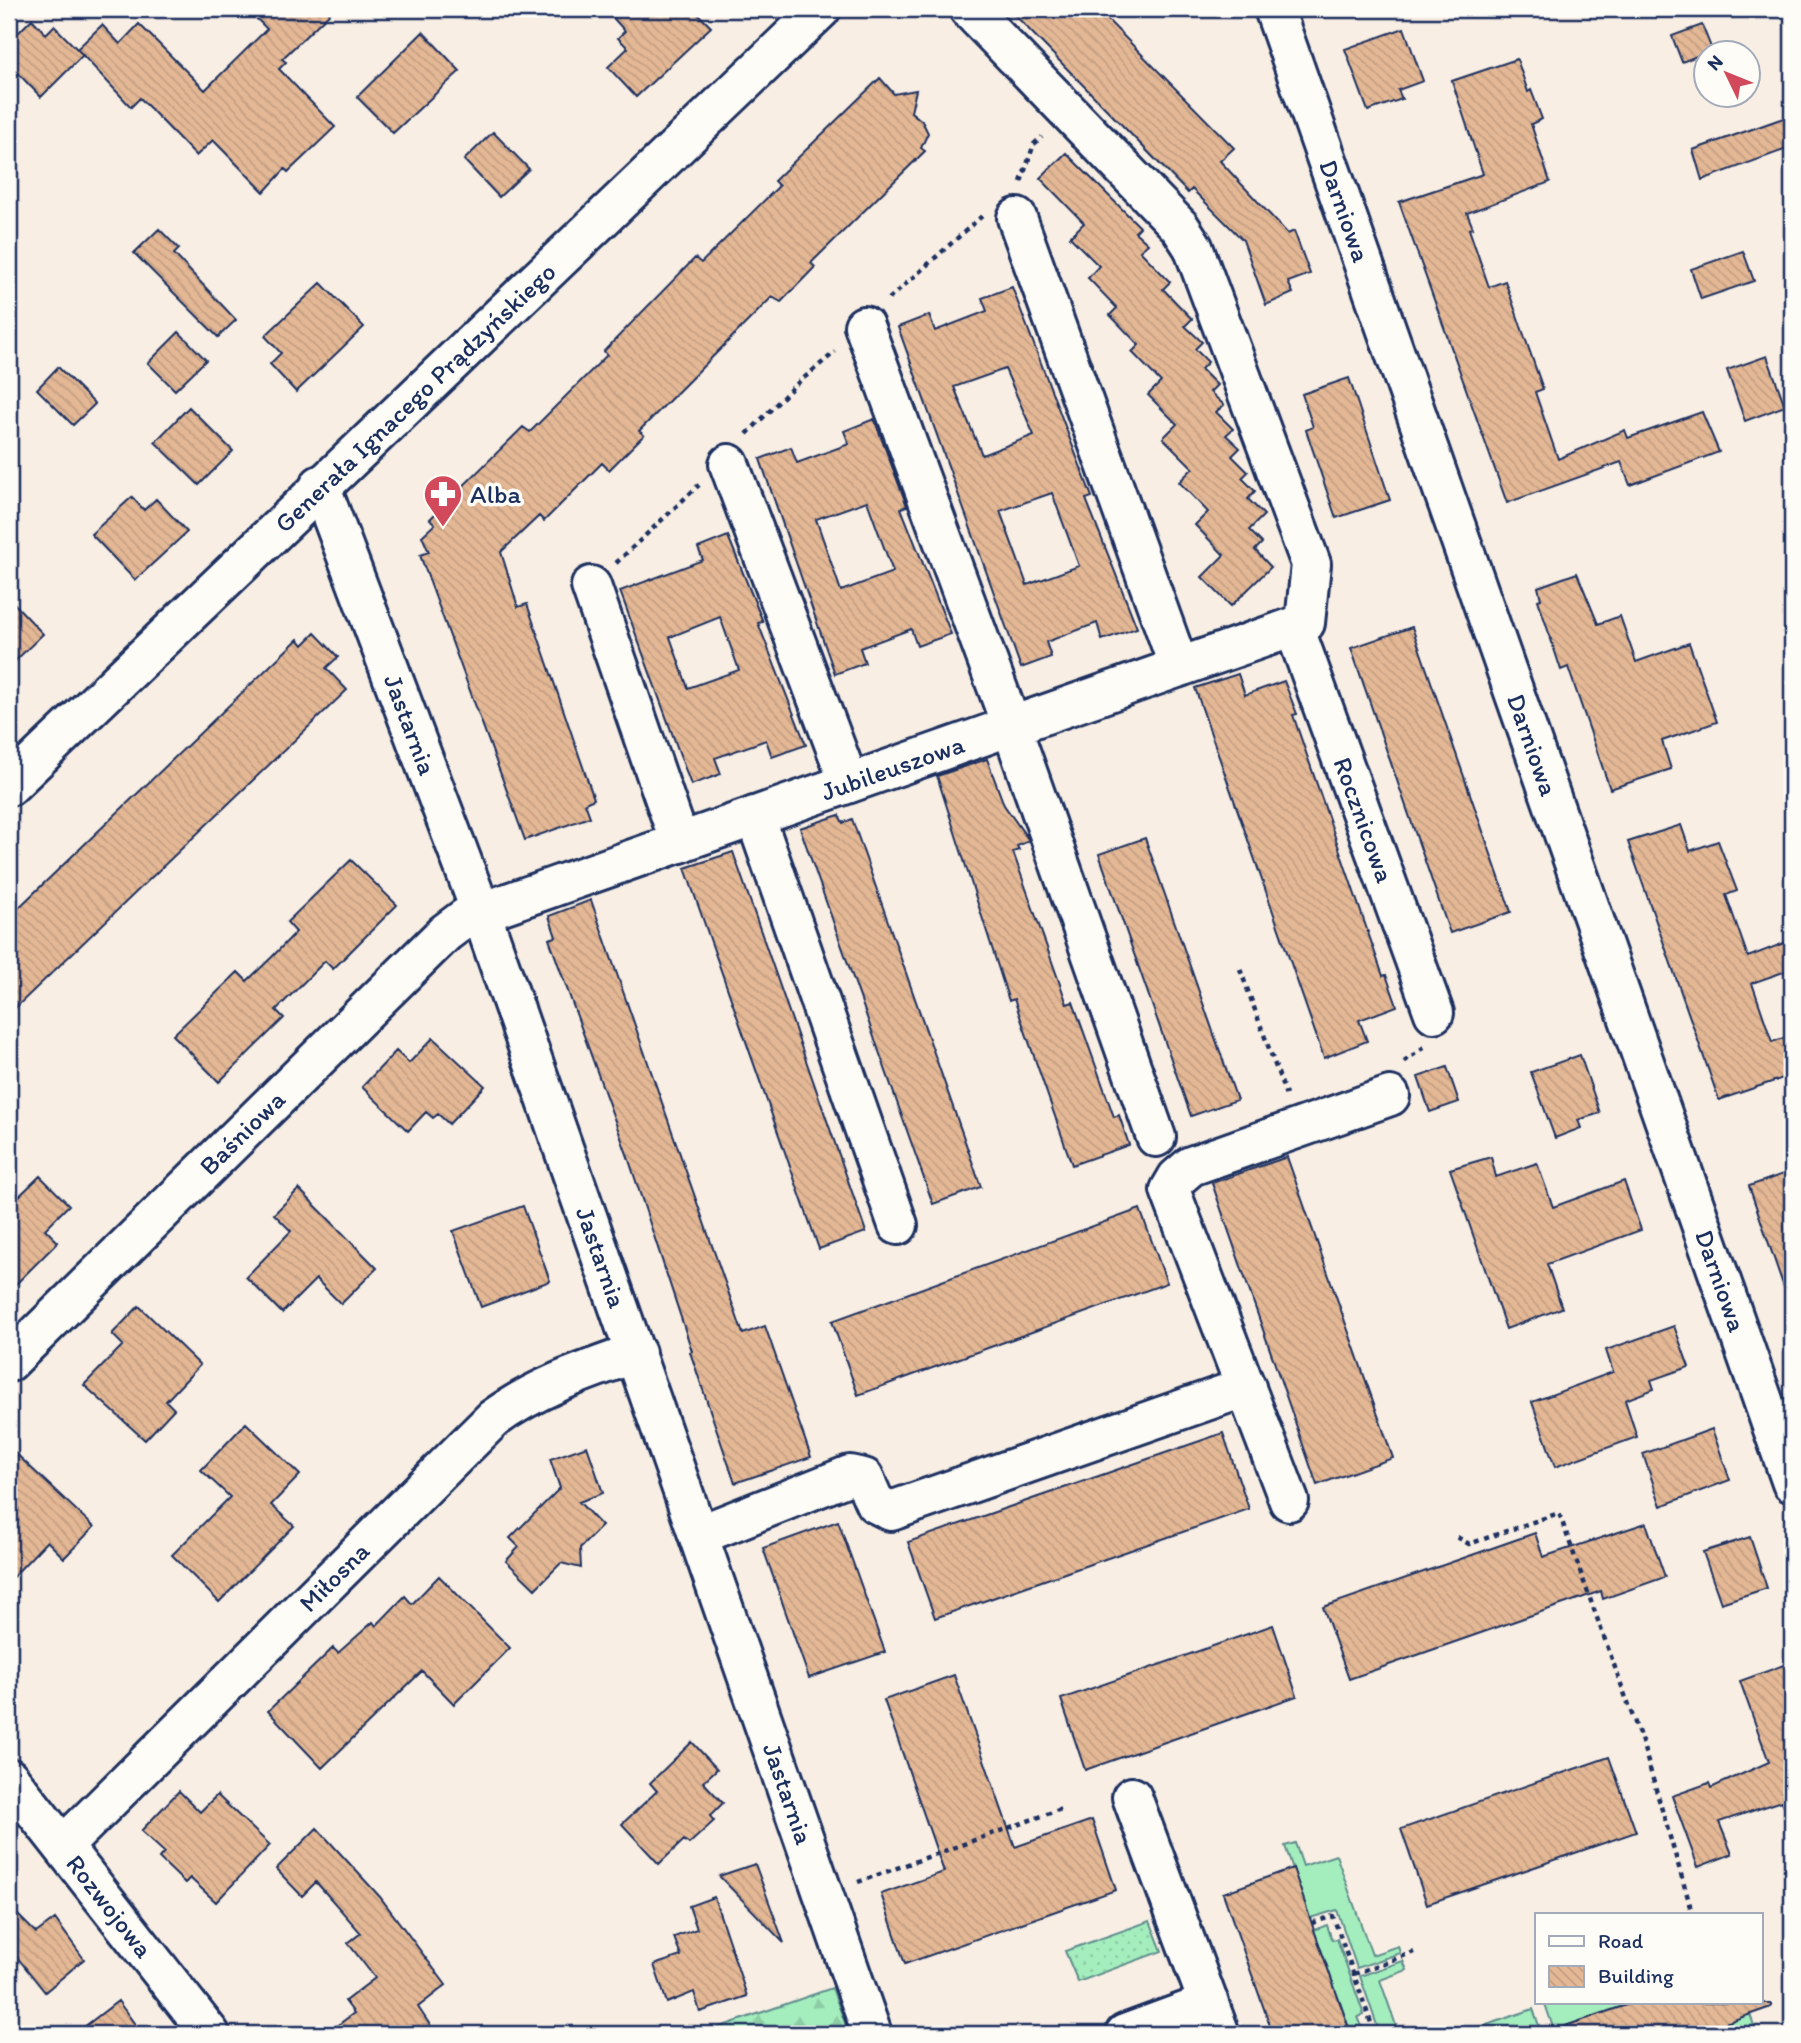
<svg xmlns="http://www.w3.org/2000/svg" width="1801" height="2043" font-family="Itim,sans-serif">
<defs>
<pattern id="forest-firs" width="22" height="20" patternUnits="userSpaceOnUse" patternTransform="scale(1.75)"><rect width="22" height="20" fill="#a4eebd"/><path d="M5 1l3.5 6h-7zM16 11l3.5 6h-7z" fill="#8dcca5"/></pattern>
<pattern id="park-dots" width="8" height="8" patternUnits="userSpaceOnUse" patternTransform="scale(1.75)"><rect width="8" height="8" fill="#a4eebd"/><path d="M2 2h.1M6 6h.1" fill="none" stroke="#8dcca5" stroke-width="1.8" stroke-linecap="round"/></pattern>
<pattern id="building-back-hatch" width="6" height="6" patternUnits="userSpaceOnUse" patternTransform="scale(1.75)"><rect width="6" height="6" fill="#e4b895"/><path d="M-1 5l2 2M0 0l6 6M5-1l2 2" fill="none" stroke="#c39e83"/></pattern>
</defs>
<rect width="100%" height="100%" fill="#f8eee3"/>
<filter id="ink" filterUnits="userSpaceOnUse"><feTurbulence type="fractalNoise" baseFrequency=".0143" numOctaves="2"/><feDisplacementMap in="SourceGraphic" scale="14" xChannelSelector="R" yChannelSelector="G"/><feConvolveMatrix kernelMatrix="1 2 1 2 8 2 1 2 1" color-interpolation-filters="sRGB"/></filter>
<g filter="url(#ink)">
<path fill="#a4eebd" stroke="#608e8e" stroke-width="2" d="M 1295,1843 L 1303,1866 L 1336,1855 L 1372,1955 L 1398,1946 L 1400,1953 L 1357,1968 L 1337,1910 L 1310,1918 L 1285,1846 Z
M 1327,1925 L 1332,1940 L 1337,1939 L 1364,2015 L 1358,2017 L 1363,2029 L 1351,2033 L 1314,1930 Z
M 1403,1961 L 1407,1970 L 1380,1980 L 1399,2034 L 1380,2034 L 1360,1976 Z
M 1548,2003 L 1628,2003 L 1629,2004 L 1554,2030 L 1545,2004 Z
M 1698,2003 L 1746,2003 L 1757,2034 L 1709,2034 Z
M 1533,2009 L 1542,2034 L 1468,2034 L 1469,2031 Z"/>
<path fill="url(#forest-firs)" stroke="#608e8e" stroke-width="2" d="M 832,1988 L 849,2034 L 700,2034 Z"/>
<path fill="url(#park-dots)" stroke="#608e8e" stroke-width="2" d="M 1150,1921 L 1162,1951 L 1078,1982 L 1065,1951 Z"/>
<path fill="url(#building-back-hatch)" stroke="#1b2f5e" stroke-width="2" fill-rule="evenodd" d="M 247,9 L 334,9 L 282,59 L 286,62 L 279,69 L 335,127 L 288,172 L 285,169 L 264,192 L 213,140 L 196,156 L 140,98 L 131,107 L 77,49 L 102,25 L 120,44 L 139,24 L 205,90 L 267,29 Z
M 605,9 L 693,9 L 711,27 L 636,97 L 608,67 L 628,48 L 618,38 L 625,31 Z
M 1009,9 L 1097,9 L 1234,148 L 1220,161 L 1288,234 L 1294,231 L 1310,274 L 1288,282 L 1293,293 L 1266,305 L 1243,240 L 1192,189 L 1188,193 Z
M 32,19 L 46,34 L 54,26 L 83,55 L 41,97 L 9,64 L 9,42 Z
M 1702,25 L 1712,50 L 1682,62 L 1672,36 Z
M 1404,28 L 1423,81 L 1398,90 L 1402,99 L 1368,111 L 1345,49 Z
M 423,32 L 460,71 L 393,133 L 357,97 Z
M 1517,59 L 1528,92 L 1531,90 L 1542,119 L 1531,124 L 1550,182 L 1467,213 L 1473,228 L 1469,229 L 1489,287 L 1505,281 L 1543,389 L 1535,392 L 1558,459 L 1625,430 L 1628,438 L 1702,412 L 1719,452 L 1630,485 L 1621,462 L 1507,503 L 1399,202 L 1483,174 L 1452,81 Z
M 880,78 L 894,94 L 916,90 L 911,112 L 922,121 L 928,133 L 921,148 L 925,151 L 811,263 L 815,267 L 781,302 L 772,297 L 639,431 L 644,435 L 609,470 L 602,463 L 544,521 L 539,516 L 501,552 L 518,607 L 527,604 L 594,799 L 585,803 L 590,817 L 525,840 L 420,555 L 429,552 L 422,536 L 435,524 L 430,519 L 523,427 L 530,432 L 607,355 L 604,351 L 695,258 L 701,263 L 779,186 L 774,181 Z
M 1792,115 L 1792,147 L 1702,180 L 1693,150 Z
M 493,132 L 529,169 L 499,197 L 464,160 Z
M 1066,153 L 1140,227 L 1135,232 L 1148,244 L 1140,251 L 1170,282 L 1163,289 L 1192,319 L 1185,326 L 1202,342 L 1195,349 L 1208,362 L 1201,369 L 1217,385 L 1210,392 L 1224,405 L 1216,412 L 1233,429 L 1226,435 L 1240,448 L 1232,456 L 1248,472 L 1242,478 L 1255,491 L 1248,499 L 1264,515 L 1249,530 L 1262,543 L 1255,550 L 1271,567 L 1231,606 L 1202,577 L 1224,555 L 1195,525 L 1208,512 L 1179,482 L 1193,468 L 1163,438 L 1177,424 L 1148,395 L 1161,382 L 1132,352 L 1139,345 L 1110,315 L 1117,308 L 1088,278 L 1099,266 L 1070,237 L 1084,223 L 1040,178 Z
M 159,229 L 179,249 L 174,254 L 236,320 L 218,337 L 134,253 Z
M 1743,251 L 1754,281 L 1701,299 L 1691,269 Z
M 321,283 L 364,327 L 296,392 L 270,364 L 281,353 L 265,336 Z
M 1012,287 L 1092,497 L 1086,499 L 1137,628 L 1102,640 L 1097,623 L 1046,642 L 1051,657 L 1021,668 L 898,327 L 929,315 L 935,331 L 987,311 L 982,298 ZM 1005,369 L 1034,435 L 982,455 L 954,387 ZM 1052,493 L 1079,566 L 1027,585 L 1000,511 Z
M 179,332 L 206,360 L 175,390 L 148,363 Z
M 1767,356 L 1785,406 L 1745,421 L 1727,370 Z
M 58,367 L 95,404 L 73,425 L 37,389 Z
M 1349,378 L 1390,500 L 1336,518 L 1306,430 L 1313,427 L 1302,394 Z
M 189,407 L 233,451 L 199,485 L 155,442 Z
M 874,419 L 907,506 L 901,508 L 951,634 L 917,646 L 911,629 L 860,648 L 865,663 L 835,674 L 760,459 L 791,447 L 797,463 L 849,444 L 844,431 ZM 867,501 L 893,572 L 841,591 L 816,519 Z
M 132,497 L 144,510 L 156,499 L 187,532 L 135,580 L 91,534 Z
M 728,536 L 763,622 L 758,623 L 806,745 L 772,757 L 766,740 L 715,758 L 721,774 L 691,785 L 620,591 L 703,560 L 698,548 ZM 720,617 L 739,670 L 688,688 L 670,637 Z
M 1577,573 L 1598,624 L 1620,616 L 1636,662 L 1689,643 L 1717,722 L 1662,741 L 1671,769 L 1610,789 L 1568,667 L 1561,670 L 1538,600 L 1541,599 L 1538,587 Z
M 9,598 L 43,634 L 9,667 Z
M 1412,627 L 1511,912 L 1450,933 L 1351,648 Z
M 315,633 L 338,657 L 326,668 L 347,690 L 9,1014 L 9,917 L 298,639 L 303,645 Z
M 1238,674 L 1245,695 L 1284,681 L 1297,714 L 1293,715 L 1383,976 L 1386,975 L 1397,1006 L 1359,1020 L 1367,1041 L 1324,1058 L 1195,688 Z
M 987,759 L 1004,805 L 1028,839 L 1029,841 L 1017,846 L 1019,850 L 1013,852 L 1067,1004 L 1073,1002 L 1114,1117 L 1119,1115 L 1129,1145 L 1072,1165 L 1014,999 L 1009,1001 L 937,776 Z
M 839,815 L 843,823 L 852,819 L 981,1187 L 933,1204 L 800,828 Z
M 1681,825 L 1690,851 L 1718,841 L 1737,891 L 1726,895 L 1748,957 L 1792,940 L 1792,969 L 1752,983 L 1772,1042 L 1792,1035 L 1792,1075 L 1719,1100 L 1628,842 Z
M 1145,838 L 1237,1100 L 1191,1116 L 1099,854 Z
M 733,852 L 866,1232 L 819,1249 L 685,868 Z
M 351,860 L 397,905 L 333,969 L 325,961 L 276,1010 L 284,1018 L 219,1082 L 173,1035 L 238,972 L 247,981 L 272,957 L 296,932 L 287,922 Z
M 591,900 L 743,1334 L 765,1326 L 811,1457 L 735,1483 L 690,1352 L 692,1351 L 628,1157 L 549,939 L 556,937 L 549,916 Z
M 433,1038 L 485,1086 L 449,1124 L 438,1114 L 433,1118 L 426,1112 L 408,1131 L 362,1087 L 396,1051 L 409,1063 Z
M 1580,1055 L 1600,1113 L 1578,1120 L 1581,1128 L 1555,1138 L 1531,1072 Z
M 1447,1067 L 1459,1102 L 1430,1112 L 1418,1077 Z
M 1287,1157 L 1393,1458 L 1317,1485 L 1212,1183 Z
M 1491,1157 L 1496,1177 L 1537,1163 L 1553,1207 L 1624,1181 L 1641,1230 L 1547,1264 L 1562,1308 L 1506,1329 L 1450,1169 Z
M 1792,1171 L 1792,1298 L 1788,1299 L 1749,1186 Z
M 40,1176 L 69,1205 L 45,1229 L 58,1242 L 9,1291 L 9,1206 Z
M 299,1189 L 377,1268 L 341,1304 L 316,1279 L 282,1313 L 246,1277 L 291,1231 L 274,1214 Z
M 523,1206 L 550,1281 L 481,1307 L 453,1231 Z
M 1140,1209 L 1167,1283 L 858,1395 L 832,1321 Z
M 139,1306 L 200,1365 L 166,1401 L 174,1409 L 145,1440 L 84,1385 L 123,1345 L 112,1334 Z
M 1674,1326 L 1689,1367 L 1651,1380 L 1654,1389 L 1625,1400 L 1637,1437 L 1555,1467 L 1532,1402 L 1613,1372 L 1606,1350 Z
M 246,1423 L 300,1475 L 271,1505 L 294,1526 L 219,1602 L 172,1555 L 230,1497 L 201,1470 Z
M 1712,1429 L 1730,1480 L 1661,1506 L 1643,1454 Z
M 1223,1433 L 1249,1509 L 935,1618 L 908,1542 Z
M 587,1446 L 603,1493 L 579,1502 L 602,1526 L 580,1548 L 581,1568 L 561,1563 L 535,1589 L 506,1561 L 519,1547 L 510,1538 L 560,1488 L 550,1459 Z
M 9,1447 L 94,1527 L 64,1558 L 47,1541 L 9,1581 Z
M 838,1521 L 885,1652 L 809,1678 L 763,1548 Z
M 1646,1523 L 1665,1577 L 1603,1599 L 1601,1591 L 1349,1679 L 1323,1607 L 1535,1533 L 1543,1557 Z
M 1750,1537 L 1767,1588 L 1721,1603 L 1703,1552 Z
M 439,1576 L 510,1648 L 454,1704 L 422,1671 L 322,1768 L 268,1711 L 333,1648 L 338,1653 L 373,1622 L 376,1626 L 405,1596 L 412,1604 Z
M 1273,1625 L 1297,1696 L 1085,1770 L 1061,1699 Z
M 1792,1662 L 1792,1816 L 1788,1817 L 1782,1801 L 1719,1822 L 1732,1854 L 1698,1867 L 1672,1796 L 1709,1783 L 1711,1788 L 1769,1762 L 1740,1681 Z
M 954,1675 L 1015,1847 L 1092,1820 L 1116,1890 L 905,1964 L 881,1894 L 944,1872 L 884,1700 Z
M 692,1742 L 717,1769 L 703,1782 L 723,1803 L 710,1816 L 714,1821 L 689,1844 L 684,1840 L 659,1864 L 622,1824 L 657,1791 L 650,1783 Z
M 1609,1757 L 1636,1832 L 1427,1904 L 1401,1829 Z
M 179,1791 L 200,1812 L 217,1795 L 270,1845 L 216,1902 L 190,1878 L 185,1883 L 159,1858 L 164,1852 L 141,1831 Z
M 317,1828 L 380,1897 L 446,1985 L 418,2007 L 436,2034 L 326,2034 L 354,2013 L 345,2001 L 375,1978 L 348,1943 L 361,1933 L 316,1882 L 302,1896 L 276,1869 Z
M 755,1864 L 784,1943 L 719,1876 Z
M 1293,1868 L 1314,1930 L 1351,2034 L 1273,2034 L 1223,1893 Z
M 714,1897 L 747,1996 L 700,2012 L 694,1992 L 667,2003 L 654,1965 L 681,1956 L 674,1937 L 697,1929 L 689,1906 Z
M 9,1906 L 36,1933 L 55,1919 L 84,1959 L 45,1992 L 9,1947 Z
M 118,2001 L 142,2034 L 75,2034 Z
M 1632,2003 L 1771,2003 L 1771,2007 L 1694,2034 L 1555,2034 L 1554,2030 Z"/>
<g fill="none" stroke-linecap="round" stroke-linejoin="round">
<g stroke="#1b2f5e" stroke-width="44">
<g id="minor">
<path id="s1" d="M 1274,9 L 1792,1483"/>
<path d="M 1017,218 L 1179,667"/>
<path d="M 864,326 L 1003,703 L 1156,1137"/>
<path d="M 729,464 L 849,783"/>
<path id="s2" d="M 320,485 L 481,912 L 872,2034"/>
<path d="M 591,586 L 680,843"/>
<path id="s3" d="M 1294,627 L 1434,1013"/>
<path id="s4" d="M 9,786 L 821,9"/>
<path d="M 755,816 L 898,1225"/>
<path id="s5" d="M 9,1362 L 445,933 L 465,918 L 1305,623 L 1311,564 L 1193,247 L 1180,227 L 969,9"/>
<path d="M 1289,1501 L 1170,1190 L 1177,1178 L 1191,1166 L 1390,1096"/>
<path d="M 699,1535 L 850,1475 L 864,1478 L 875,1503 L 891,1511 L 1246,1387"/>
<path id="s6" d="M 9,1778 L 210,2034"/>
<path d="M 1132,1797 L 1220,2034"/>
<path id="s7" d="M 63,1846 L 493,1419 C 536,1387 585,1371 636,1353"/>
<path d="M 1125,2034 L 1209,2003"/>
</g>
</g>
<path stroke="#1b2f5e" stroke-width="4.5" stroke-dasharray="5 5" stroke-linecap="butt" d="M 1021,182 L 1034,144 L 1042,137
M 889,299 L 982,216
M 747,434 L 793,387 L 835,352
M 616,563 L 699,485
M 1240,969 L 1286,1095
M 1404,1062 L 1424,1047
M 1457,1537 L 1469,1544 L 1559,1513 L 1642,1742 L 1693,1915
M 858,1882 L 1064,1808
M 1312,1923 L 1333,1916 L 1375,2034
M 1354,1974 L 1414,1952"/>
<use href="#minor" stroke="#fdfcf7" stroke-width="38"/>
</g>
</g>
<defs>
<g id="pharmacy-pin" transform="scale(2.0125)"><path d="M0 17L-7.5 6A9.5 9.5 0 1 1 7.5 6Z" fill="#d1495b" stroke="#fdfcf7"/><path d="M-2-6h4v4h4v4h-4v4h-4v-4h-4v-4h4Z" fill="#fff"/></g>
</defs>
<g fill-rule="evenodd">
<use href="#pharmacy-pin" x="443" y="494"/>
</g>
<g text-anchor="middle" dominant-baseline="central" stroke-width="7" stroke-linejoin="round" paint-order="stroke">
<g font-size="26" fill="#1b2f5e" stroke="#fdfcf7">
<text stroke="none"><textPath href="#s1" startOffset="214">Darniowa</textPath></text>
<text stroke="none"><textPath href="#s4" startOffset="562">Generała Ignacego Prądzyńskiego</textPath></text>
<text stroke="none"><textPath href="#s2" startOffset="256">Jastarnia</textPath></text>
<text stroke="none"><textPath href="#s1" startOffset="780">Darniowa</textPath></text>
<text stroke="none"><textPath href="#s5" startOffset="1090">Jubileuszowa</textPath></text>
<text stroke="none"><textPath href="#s3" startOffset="205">Rocznicowa</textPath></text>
<text stroke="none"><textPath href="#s5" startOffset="327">Baśniowa</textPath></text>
<text stroke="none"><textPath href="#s2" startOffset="822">Jastarnia</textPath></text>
<text stroke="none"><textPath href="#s1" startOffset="1348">Darniowa</textPath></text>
<text stroke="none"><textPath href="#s7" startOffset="382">Miłosna</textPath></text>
<text stroke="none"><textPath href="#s2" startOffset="1390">Jastarnia</textPath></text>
<text stroke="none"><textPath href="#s6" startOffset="163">Rozwojowa</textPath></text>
</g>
<g font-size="26" fill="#1b2f5e" stroke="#fdfcf7" text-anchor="start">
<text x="470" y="494">Alba</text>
</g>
</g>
<rect width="1801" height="2043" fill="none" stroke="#fdfcf7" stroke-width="35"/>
<rect x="18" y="18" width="1766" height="2008" fill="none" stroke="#1b2f5e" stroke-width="2.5" filter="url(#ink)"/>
<rect x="1535" y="1913" width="228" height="91" fill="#fdfcf7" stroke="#a3aaba" stroke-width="2"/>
<rect x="1549" y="1936" width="35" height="10" fill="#fdfcf7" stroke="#a3aaba" stroke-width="2"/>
<text x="1598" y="1948" font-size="21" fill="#1b2f5e">Road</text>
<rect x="1549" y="1966" width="35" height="21" fill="url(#building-back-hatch)" stroke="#a3aaba" stroke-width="2"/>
<text x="1598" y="1983" font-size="21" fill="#1b2f5e">Building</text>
<g transform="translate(1727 74) rotate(313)"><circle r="33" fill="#fdfcf7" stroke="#a3aaba" stroke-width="2"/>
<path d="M0-5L12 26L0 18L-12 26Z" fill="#d1495b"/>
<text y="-10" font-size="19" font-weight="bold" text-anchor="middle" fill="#1b2f5e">N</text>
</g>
</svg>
